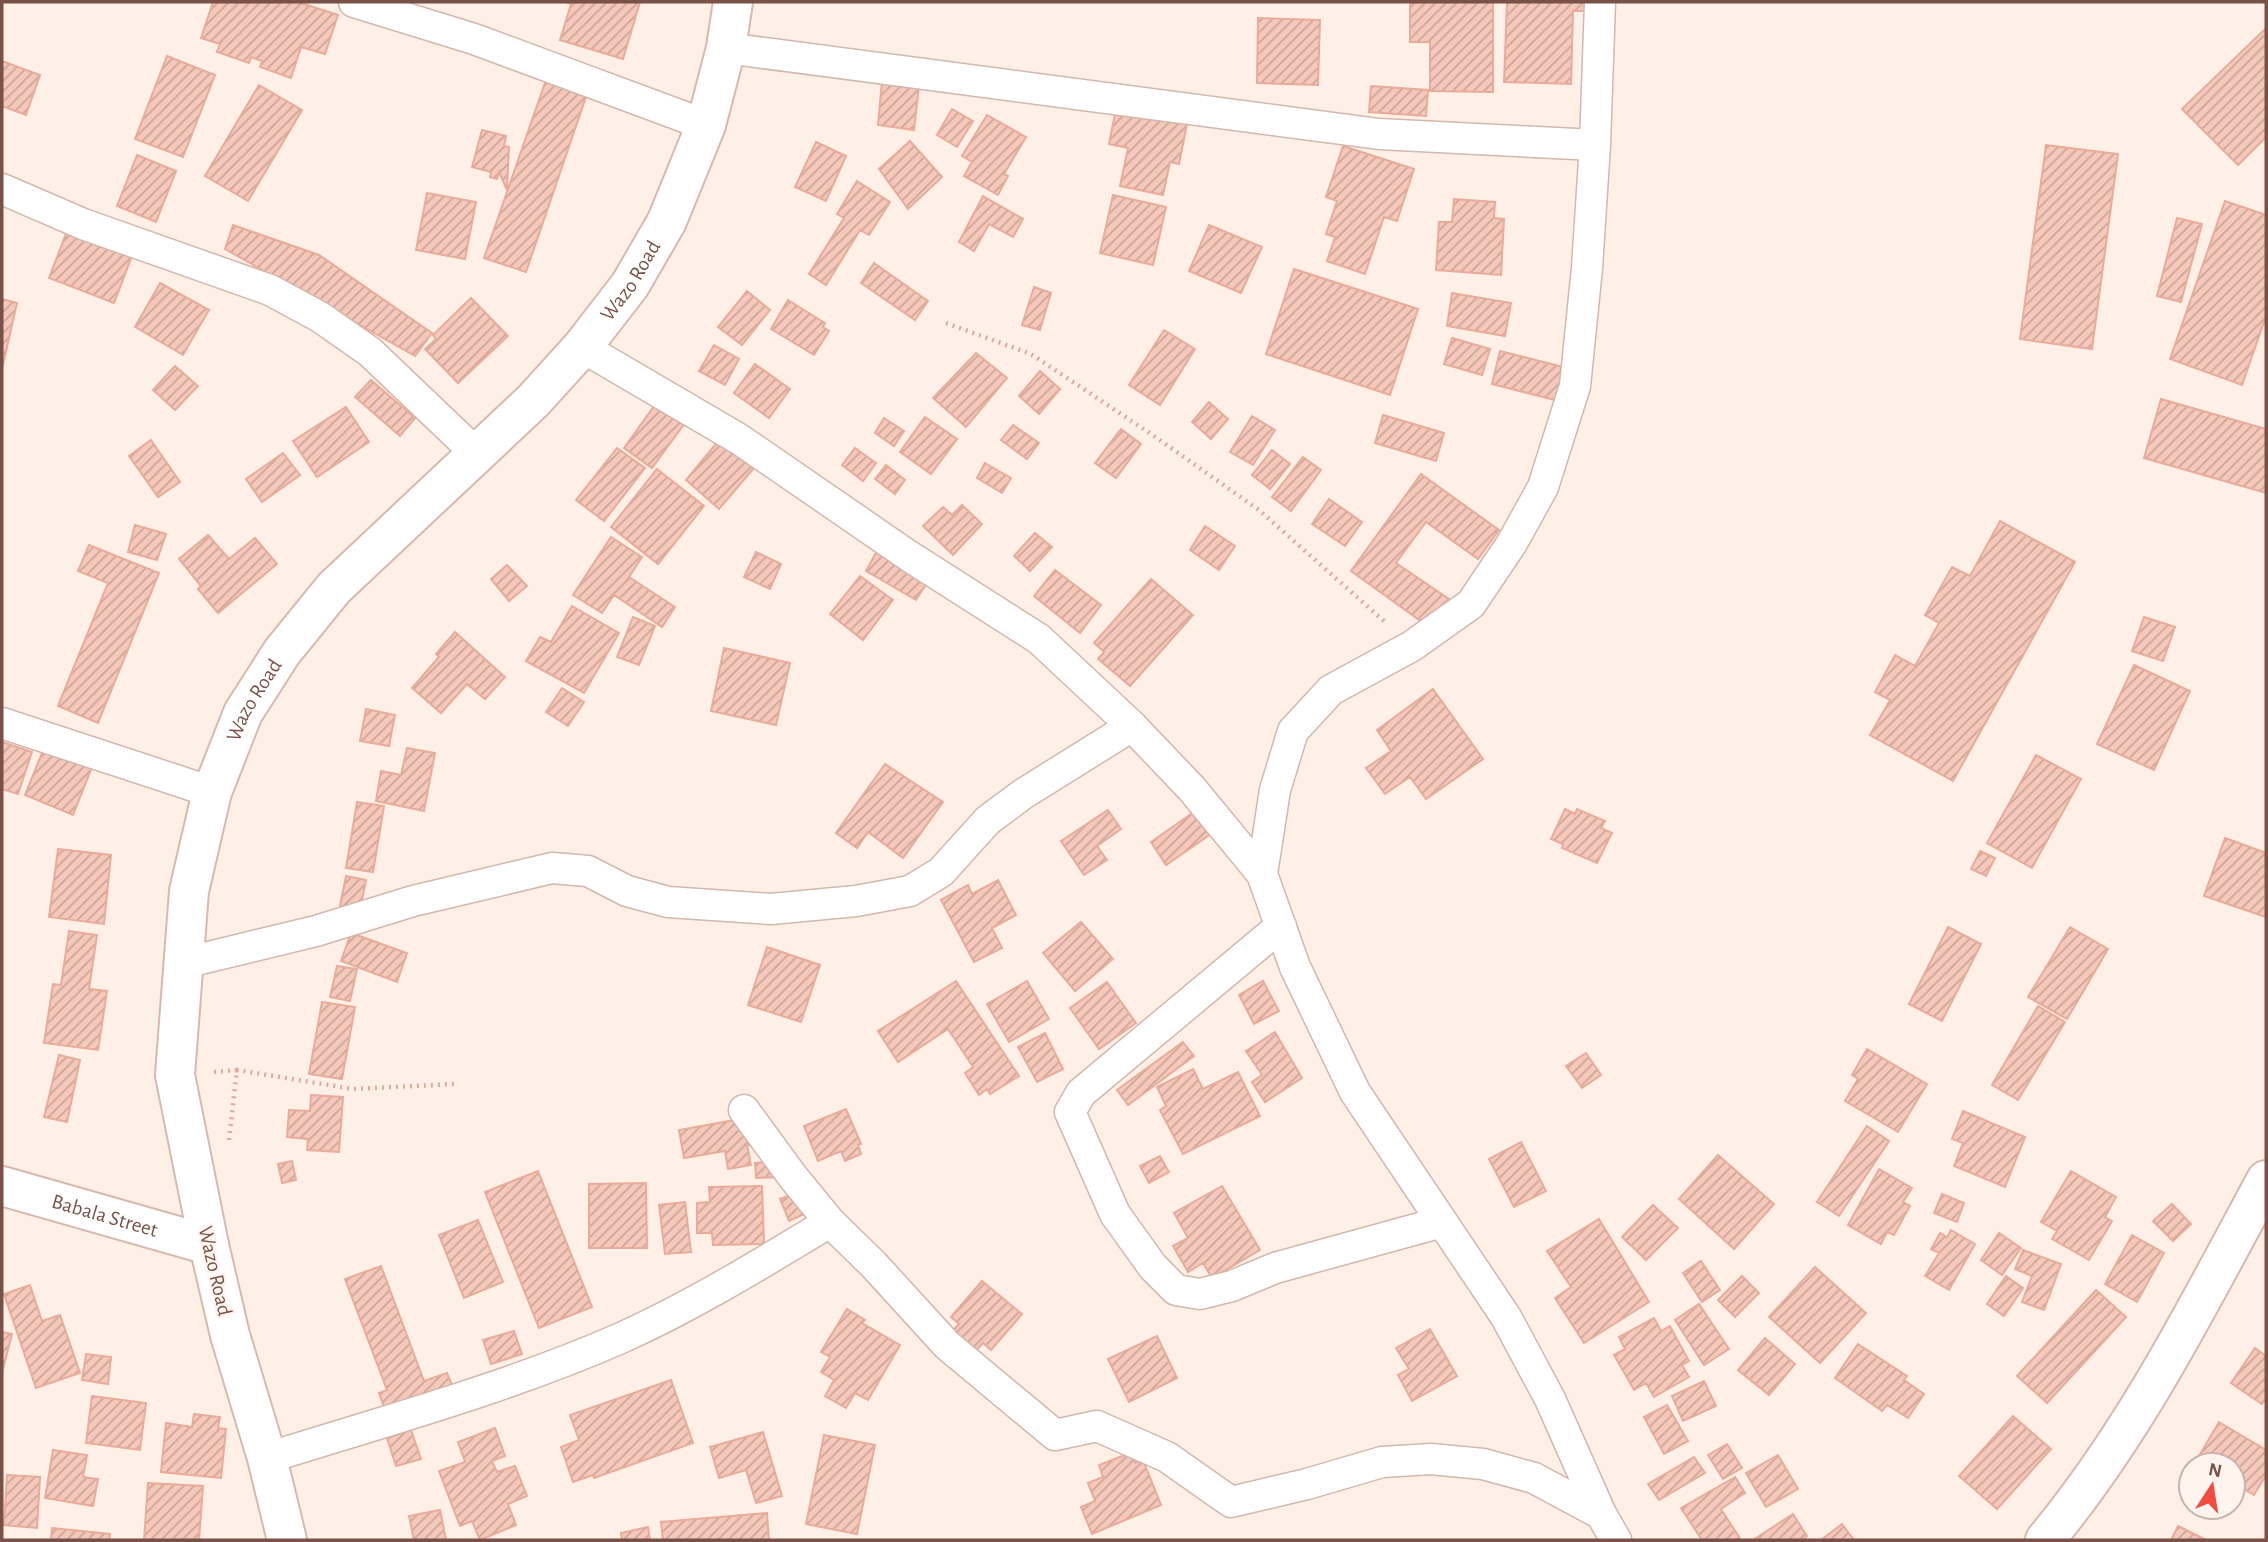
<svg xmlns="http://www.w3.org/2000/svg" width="2268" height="1542" font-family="'Alegreya Sans',sans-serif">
<defs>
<pattern id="building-hatch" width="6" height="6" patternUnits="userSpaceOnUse" patternTransform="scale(1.75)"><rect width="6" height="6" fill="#f5c8bb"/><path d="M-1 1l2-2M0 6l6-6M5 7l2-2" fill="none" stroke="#cba59a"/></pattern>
</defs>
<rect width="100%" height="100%" fill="#fef0e6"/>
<path fill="url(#building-hatch)" stroke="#e9ab9a" stroke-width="2" d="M 213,2 L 298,2 L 338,15 L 325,54 L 301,47 L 291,78 L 260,67 L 262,61 L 251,57 L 249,63 L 217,52 L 220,44 L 201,38 Z
M 565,2 L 640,2 L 623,59 L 560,40 L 571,4 Z
M 1410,2 L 1493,2 L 1493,92 L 1430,91 L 1430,42 L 1410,42 Z
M 1507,2 L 1588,2 L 1588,11 L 1573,11 L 1571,84 L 1504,82 Z
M 1258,18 L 1320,20 L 1318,85 L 1257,83 Z
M 2266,28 L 2266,137 L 2238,165 L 2182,109 Z
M 167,56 L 215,75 L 183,157 L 135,139 Z
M 2,61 L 40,75 L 26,115 L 2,106 Z
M 548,74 L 589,88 L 526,272 L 484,258 Z
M 882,81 L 919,86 L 914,130 L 878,125 Z
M 259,85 L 302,110 L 248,201 L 205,176 Z
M 1371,86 L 1428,90 L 1426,116 L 1369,112 Z
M 952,109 L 973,121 L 957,147 L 937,135 Z
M 1116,109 L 1187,124 L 1179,164 L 1170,162 L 1163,195 L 1120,186 L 1128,148 L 1109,144 Z
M 987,115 L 1026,137 L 1004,174 L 1008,176 L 998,195 L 964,176 L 972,162 L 962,156 Z
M 482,130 L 506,136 L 504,146 L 509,147 L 507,190 L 499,172 L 497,179 L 490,177 L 491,172 L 472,167 Z
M 910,141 L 942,177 L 908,209 L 879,169 Z
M 816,142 L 846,156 L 826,201 L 795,187 Z
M 2046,145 L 2118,154 L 2092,349 L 2020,339 Z
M 1343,146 L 1414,169 L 1397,221 L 1384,217 L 1365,274 L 1327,261 L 1335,237 L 1326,234 L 1337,201 L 1326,197 Z
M 137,155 L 176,171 L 156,222 L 117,206 Z
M 857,181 L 890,202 L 869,235 L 860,230 L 826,285 L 809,274 L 844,218 L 837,214 Z
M 427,193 L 476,202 L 465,259 L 416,250 Z
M 1113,195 L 1166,207 L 1153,265 L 1100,253 Z
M 983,196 L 1023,219 L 1013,237 L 989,224 L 974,251 L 959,242 Z
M 1454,199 L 1495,202 L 1494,218 L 1504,219 L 1501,275 L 1436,270 L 1439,222 L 1452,222 Z
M 2225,201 L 2266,215 L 2266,316 L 2242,385 L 2170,359 Z
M 2177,218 L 2202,224 L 2181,302 L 2157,296 Z
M 233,225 L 319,255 L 432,333 L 415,356 L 225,249 Z
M 1209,225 L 1262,247 L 1241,293 L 1189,271 Z
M 67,231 L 132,256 L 114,303 L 49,278 Z
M 874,263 L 928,301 L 915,320 L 861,283 Z
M 1294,269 L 1418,309 L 1390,395 L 1266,354 Z
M 160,283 L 209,310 L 183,355 L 135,327 Z
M 1034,287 L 1051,293 L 1040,330 L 1022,325 Z
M 747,291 L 770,310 L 742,345 L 718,327 Z
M 1452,293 L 1511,303 L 1505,336 L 1447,326 Z
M 471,298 L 508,336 L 458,383 L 425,349 L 436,339 L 433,335 Z
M 2,299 L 17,303 L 2,369 Z
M 788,300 L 825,323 L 823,327 L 829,331 L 814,355 L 771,329 Z
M 1164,330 L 1195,349 L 1160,405 L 1129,385 Z
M 1452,338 L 1490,349 L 1482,375 L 1444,364 Z
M 714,345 L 739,359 L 725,385 L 699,371 Z
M 1500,351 L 1567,368 L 1559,401 L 1492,384 Z
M 976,353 L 1007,378 L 966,427 L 933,398 Z
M 755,364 L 790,389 L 769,418 L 734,393 Z
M 175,366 L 198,386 L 175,410 L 153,390 Z
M 1040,371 L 1060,389 L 1039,414 L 1019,396 Z
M 371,380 L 415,418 L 400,436 L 355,397 Z
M 2161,399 L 2266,429 L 2266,493 L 2144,458 Z
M 657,402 L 685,423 L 652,468 L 624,448 Z
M 1209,402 L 1228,419 L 1211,439 L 1192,422 Z
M 346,407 L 369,442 L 317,477 L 293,441 Z
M 1383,415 L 1444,433 L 1436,461 L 1375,443 Z
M 1252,416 L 1275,430 L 1253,465 L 1230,452 Z
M 925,417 L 957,439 L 931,474 L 900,452 Z
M 884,418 L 904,431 L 894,446 L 875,433 Z
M 1013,425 L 1039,443 L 1027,459 L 1001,440 Z
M 1121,429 L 1141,444 L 1116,478 L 1095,463 Z
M 725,433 L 759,462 L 719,509 L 686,480 Z
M 151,440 L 180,482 L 158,497 L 129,456 Z
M 617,448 L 645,468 L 604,521 L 576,500 Z
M 855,448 L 876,463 L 863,481 L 842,465 Z
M 1272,450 L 1290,464 L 1270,489 L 1252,475 Z
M 283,453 L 300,475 L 262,502 L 246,479 Z
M 1303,457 L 1321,470 L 1291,511 L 1272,497 Z
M 985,463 L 1011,478 L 1002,493 L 977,478 Z
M 886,465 L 905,480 L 895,494 L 875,479 Z
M 657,469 L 704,506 L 658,564 L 611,527 Z
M 1421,474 L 1499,530 L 1478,559 L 1426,522 L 1396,563 L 1449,599 L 1429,627 L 1351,571 Z
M 1329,499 L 1362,522 L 1345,546 L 1312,524 Z
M 962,505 L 982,524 L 953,555 L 923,526 L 943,507 L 952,515 Z
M 2000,521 L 2075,562 L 1953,781 L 1870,735 L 1890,700 L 1875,692 L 1895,655 L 1915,666 L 1939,623 L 1925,615 L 1952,567 L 1970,576 Z
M 135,525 L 166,534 L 157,560 L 128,552 Z
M 1205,526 L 1235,546 L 1219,570 L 1190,550 Z
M 1035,533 L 1052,547 L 1030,571 L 1014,556 Z
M 208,535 L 229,559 L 255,538 L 277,564 L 218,613 L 198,589 L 201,586 L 179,559 Z
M 611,537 L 642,557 L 629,577 L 675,607 L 662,627 L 614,595 L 602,613 L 573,595 Z
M 89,545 L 159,573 L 98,723 L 58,706 L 108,583 L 78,571 Z
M 877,551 L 928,581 L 916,600 L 866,571 Z
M 756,552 L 781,564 L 770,589 L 744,577 Z
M 507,565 L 527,586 L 509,601 L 491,579 Z
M 1055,570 L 1101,605 L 1080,633 L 1034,596 Z
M 860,576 L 893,600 L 863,640 L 830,614 Z
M 1151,579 L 1193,615 L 1130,686 L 1098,659 L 1104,652 L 1094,643 Z
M 572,606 L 619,633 L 584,693 L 526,661 L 540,637 L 551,642 Z
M 633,617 L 655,626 L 639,665 L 617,657 Z
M 2144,617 L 2175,627 L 2163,661 L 2132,651 Z
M 455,632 L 505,677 L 485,699 L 467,684 L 441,713 L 412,688 L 439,657 L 436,654 Z
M 724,648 L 790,663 L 776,725 L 711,711 Z
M 2134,665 L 2190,691 L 2154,770 L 2097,744 Z
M 562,688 L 584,702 L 568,726 L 546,712 Z
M 1433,689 L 1483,759 L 1426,799 L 1410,777 L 1385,794 L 1366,768 L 1391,751 L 1377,730 Z
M 366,709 L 395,715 L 389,746 L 360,741 Z
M 2,742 L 32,752 L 18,794 L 2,789 Z
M 44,748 L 92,767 L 73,815 L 25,795 Z
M 407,748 L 435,753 L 424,811 L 376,801 L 381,771 L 401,775 Z
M 2036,755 L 2081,779 L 2032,868 L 1987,843 Z
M 885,764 L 943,802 L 903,858 L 868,832 L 857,848 L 836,833 Z
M 357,802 L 384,806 L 373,872 L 346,868 Z
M 1201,807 L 1218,829 L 1166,865 L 1151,842 Z
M 1565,809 L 1575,814 L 1577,809 L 1605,821 L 1601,828 L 1612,833 L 1597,863 L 1562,848 L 1563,844 L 1551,839 Z
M 1108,810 L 1121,829 L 1097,846 L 1107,860 L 1084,875 L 1061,841 Z
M 2225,838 L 2266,853 L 2266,917 L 2204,896 Z
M 58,849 L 111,855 L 104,924 L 49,917 Z
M 1980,851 L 1995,858 L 1986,876 L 1971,869 Z
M 346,876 L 366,880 L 360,910 L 340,906 Z
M 998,880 L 1016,915 L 992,928 L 1002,948 L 974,962 L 941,900 L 968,885 L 972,894 Z
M 1081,922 L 1113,959 L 1075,991 L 1043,953 Z
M 1948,927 L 1981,944 L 1942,1021 L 1909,1004 Z
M 2070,927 L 2108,949 L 2067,1019 L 2028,997 Z
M 69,931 L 97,935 L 89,989 L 107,991 L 98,1050 L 44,1043 L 53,984 L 61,985 Z
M 351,933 L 407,953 L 397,982 L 341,961 Z
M 767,947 L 820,965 L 801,1022 L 748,1005 Z
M 337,966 L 357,969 L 350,1001 L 330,997 Z
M 956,981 L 1019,1076 L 990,1094 L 987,1089 L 979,1095 L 965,1073 L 973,1067 L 948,1029 L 898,1062 L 878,1031 Z
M 1027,981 L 1049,1019 L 1009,1042 L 987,1004 Z
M 1263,981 L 1279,1011 L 1254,1024 L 1239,995 Z
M 1107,982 L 1136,1023 L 1099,1049 L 1070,1008 Z
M 322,1002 L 355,1007 L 342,1079 L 309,1074 Z
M 2038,1006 L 2065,1022 L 2018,1100 L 1992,1085 Z
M 1275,1032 L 1302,1078 L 1265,1102 L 1252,1082 L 1262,1075 L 1246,1051 Z
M 1045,1033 L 1063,1069 L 1037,1082 L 1018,1047 Z
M 1183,1042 L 1194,1056 L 1128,1105 L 1117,1090 Z
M 1867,1049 L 1927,1084 L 1898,1132 L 1845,1101 L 1858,1079 L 1852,1075 Z
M 1586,1053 L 1601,1075 L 1582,1088 L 1566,1066 Z
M 59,1055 L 80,1060 L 67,1122 L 44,1117 Z
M 1193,1069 L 1203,1089 L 1238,1072 L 1260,1116 L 1183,1154 L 1160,1110 L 1166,1106 L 1157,1087 Z
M 311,1095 L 343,1097 L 339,1152 L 307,1150 L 308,1139 L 287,1137 L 289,1110 L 310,1111 Z
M 846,1109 L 861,1144 L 858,1145 L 861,1154 L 845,1161 L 841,1151 L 818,1161 L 804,1126 Z
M 1963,1111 L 2025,1137 L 2005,1187 L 1954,1166 L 1963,1143 L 1952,1139 Z
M 746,1118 L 751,1145 L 747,1145 L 751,1165 L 728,1169 L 725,1151 L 684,1158 L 679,1130 Z
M 1867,1126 L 1889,1141 L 1839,1216 L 1817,1202 Z
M 1521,1142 L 1546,1191 L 1514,1207 L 1489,1159 Z
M 1718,1155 L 1774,1204 L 1734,1249 L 1679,1199 Z
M 1160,1156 L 1169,1172 L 1149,1183 L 1140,1166 Z
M 292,1161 L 296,1180 L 282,1183 L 278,1164 Z
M 781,1161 L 782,1177 L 756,1178 L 755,1163 Z
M 1879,1169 L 1912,1188 L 1903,1202 L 1910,1206 L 1894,1235 L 1887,1232 L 1881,1244 L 1848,1225 Z
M 538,1171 L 592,1307 L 539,1328 L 485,1192 Z
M 2071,1171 L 2116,1197 L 2105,1217 L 2112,1221 L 2089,1260 L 2052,1239 L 2057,1231 L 2041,1222 Z
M 646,1183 L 647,1248 L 589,1248 L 589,1184 Z
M 762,1186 L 764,1244 L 713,1245 L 712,1233 L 697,1233 L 697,1203 L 710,1202 L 709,1187 Z
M 1222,1186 L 1260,1250 L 1212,1278 L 1203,1263 L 1188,1272 L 1173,1246 L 1188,1238 L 1174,1213 Z
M 802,1190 L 811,1211 L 789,1221 L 780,1199 Z
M 1942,1194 L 1964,1203 L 1957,1222 L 1934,1213 Z
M 685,1202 L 691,1252 L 665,1254 L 659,1205 Z
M 2172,1204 L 2191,1224 L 2173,1241 L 2153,1221 Z
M 1653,1205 L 1678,1228 L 1646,1260 L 1622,1237 Z
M 1599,1219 L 1649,1302 L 1584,1343 L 1555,1298 L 1571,1287 L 1547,1251 Z
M 478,1220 L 503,1282 L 464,1298 L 439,1235 Z
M 1951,1230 L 1975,1244 L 1949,1290 L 1925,1276 L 1939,1253 L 1931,1249 L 1940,1233 L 1947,1237 Z
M 1999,1233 L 2021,1248 L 2002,1275 L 1981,1260 Z
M 2132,1235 L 2164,1253 L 2137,1302 L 2105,1284 Z
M 2023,1250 L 2061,1264 L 2044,1310 L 2022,1302 L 2032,1276 L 2015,1269 Z
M 1701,1261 L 1720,1290 L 1702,1302 L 1683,1273 Z
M 381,1266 L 424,1381 L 447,1373 L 455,1392 L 387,1416 L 379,1393 L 387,1390 L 345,1279 Z
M 1815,1267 L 1866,1313 L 1820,1363 L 1769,1317 Z
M 1742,1276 L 1759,1293 L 1735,1317 L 1718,1300 Z
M 2006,1276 L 2023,1288 L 2004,1316 L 1987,1304 Z
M 982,1281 L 1022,1314 L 991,1350 L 983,1343 L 972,1355 L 949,1335 L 959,1324 L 951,1317 Z
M 30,1285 L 42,1321 L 60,1315 L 80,1373 L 36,1388 L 4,1294 Z
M 2096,1290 L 2126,1317 L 2047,1403 L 2017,1376 Z
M 1699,1304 L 1729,1349 L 1704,1365 L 1675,1320 Z
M 847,1309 L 865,1320 L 862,1323 L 900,1345 L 868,1400 L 855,1393 L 846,1408 L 825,1396 L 834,1380 L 821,1372 L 830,1357 L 821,1352 Z
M 1654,1318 L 1661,1331 L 1670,1326 L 1689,1361 L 1682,1365 L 1689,1377 L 1654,1397 L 1646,1383 L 1634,1390 L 1614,1355 L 1625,1349 L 1619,1337 Z
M 1430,1329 L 1457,1376 L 1412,1401 L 1398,1375 L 1409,1369 L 1396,1348 Z
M 514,1331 L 522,1354 L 491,1364 L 483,1340 Z
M 2,1332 L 12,1334 L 2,1373 Z
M 1157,1336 L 1177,1378 L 1129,1402 L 1108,1359 Z
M 1765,1338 L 1795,1364 L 1769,1395 L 1738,1370 Z
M 1858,1344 L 1907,1376 L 1904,1380 L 1924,1394 L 1908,1418 L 1887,1405 L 1882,1411 L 1835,1378 Z
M 2255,1348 L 2266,1356 L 2266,1398 L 2262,1404 L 2231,1383 Z
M 86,1354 L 111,1357 L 108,1384 L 82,1380 Z
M 671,1380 L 693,1443 L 594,1478 L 593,1475 L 573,1482 L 561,1447 L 579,1440 L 570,1415 Z
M 1704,1381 L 1716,1406 L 1683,1421 L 1672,1396 Z
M 92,1396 L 146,1403 L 140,1450 L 86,1443 Z
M 1667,1405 L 1688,1441 L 1664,1454 L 1644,1417 Z
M 194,1414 L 220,1417 L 218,1428 L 226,1429 L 221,1478 L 161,1472 L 166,1423 L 192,1427 Z
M 2013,1416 L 2051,1449 L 1997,1509 L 1959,1476 Z
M 2219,1422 L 2266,1450 L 2266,1475 L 2254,1495 L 2233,1483 L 2233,1465 L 2203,1465 L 2196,1461 Z
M 495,1428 L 505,1456 L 492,1461 L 497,1472 L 515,1466 L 527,1496 L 508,1504 L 516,1525 L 480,1540 L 472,1521 L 460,1526 L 439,1471 L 465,1462 L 458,1442 Z
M 411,1430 L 421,1459 L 396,1466 L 387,1438 Z
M 763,1432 L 782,1496 L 756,1503 L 746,1470 L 719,1478 L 710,1447 Z
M 824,1435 L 875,1445 L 857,1534 L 806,1524 Z
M 1727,1444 L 1742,1468 L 1723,1479 L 1708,1455 Z
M 53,1450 L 87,1455 L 83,1477 L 98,1479 L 93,1506 L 45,1498 Z
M 1132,1452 L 1135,1463 L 1143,1460 L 1161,1505 L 1092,1534 L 1081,1507 L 1095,1501 L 1088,1483 L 1103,1477 L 1099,1465 Z
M 1778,1455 L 1798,1489 L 1766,1507 L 1746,1473 Z
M 1694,1457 L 1705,1473 L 1659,1500 L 1648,1484 Z
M 7,1475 L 40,1477 L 37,1528 L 4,1525 Z
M 1735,1477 L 1745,1493 L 1721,1509 L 1741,1540 L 1702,1540 L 1681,1508 Z
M 148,1483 L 203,1486 L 199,1540 L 144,1540 Z
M 440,1510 L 446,1540 L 414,1540 L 409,1516 Z
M 767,1513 L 769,1540 L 663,1540 L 661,1522 Z
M 1793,1514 L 1807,1536 L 1802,1540 L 1753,1540 Z
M 1842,1524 L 1854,1540 L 1821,1540 Z
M 2178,1526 L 2206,1540 L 2171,1540 Z
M 648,1527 L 650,1540 L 622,1540 L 621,1533 Z
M 52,1528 L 110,1534 L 109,1540 L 51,1540 Z"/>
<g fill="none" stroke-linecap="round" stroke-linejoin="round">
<g stroke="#d3b8ad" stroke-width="33">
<path id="street" d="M 354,2 L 474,39 L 706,125
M 726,48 L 1379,134 L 1595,145
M 2,189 L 83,224 L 270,290 L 320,317 L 370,352 L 478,455
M 582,347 L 739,439 L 909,556 L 1039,639 L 1132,726 L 1192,789 L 1262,874 L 1295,967 L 1355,1092 L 1506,1317 L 1550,1399 L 1601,1514 L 1616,1540
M 2,723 L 212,792
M 1262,874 L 1275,790 L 1293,731 L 1331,690 L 1412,646 L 1471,604 L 1512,543 L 1543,487 L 1575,386 L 1587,268 L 1595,145 L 1600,2
M 1281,926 L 1081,1093 L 1070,1112 L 1115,1214 L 1153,1267 L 1176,1290 L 1200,1294 L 1232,1286 L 1275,1268 L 1442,1222
M 184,963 L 316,931 L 413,901 L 552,868 L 588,871 L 627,891 L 668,902 L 771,909 L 856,901 L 910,891 L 941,872 L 988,820 L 1023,794 L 1132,726
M 744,1110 L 793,1177 L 830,1222 L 873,1264 L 947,1345 L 1055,1435 L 1097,1426 L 1167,1457 L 1231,1502 L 1307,1484 L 1382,1462 L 1431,1459 L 1483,1464 L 1534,1478 L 1601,1514
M 267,1458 C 385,1421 507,1388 621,1338 C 694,1305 762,1263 830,1222"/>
</g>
<g stroke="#d9b8ad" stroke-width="42">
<g id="secondary">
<path id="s1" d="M 2,1186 L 209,1245"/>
<path id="s2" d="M 287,1540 L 267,1458 L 230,1335 L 209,1245 L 175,1075 L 189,891 L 212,792 L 243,713 L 282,652 L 334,588 L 533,401 L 582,347 L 630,285 L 667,221 L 706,125 L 726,48 L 733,2"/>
<path d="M 2045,1540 C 2135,1432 2199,1304 2266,1180"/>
</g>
</g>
<path stroke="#dbab9e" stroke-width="4.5" stroke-dasharray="2 5" stroke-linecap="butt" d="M 946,323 L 1031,354 L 1154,436 L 1259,510 L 1385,622
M 214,1072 L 237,1070
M 229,1140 L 237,1070 L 353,1089 L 454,1084"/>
<use href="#street" stroke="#fff" stroke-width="30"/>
<use href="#secondary" stroke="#fff" stroke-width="38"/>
</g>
<g text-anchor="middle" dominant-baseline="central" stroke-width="5" stroke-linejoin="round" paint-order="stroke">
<g font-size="21" fill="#795148" stroke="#fff5ee">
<text stroke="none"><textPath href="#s2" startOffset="1433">Wazo Road</textPath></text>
<text stroke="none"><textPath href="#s2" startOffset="866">Wazo Road</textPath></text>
<text stroke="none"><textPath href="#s1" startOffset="107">Babala Street</textPath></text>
<text transform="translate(215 1271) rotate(77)">Wazo Road</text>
</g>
</g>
<rect width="2268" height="1542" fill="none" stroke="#795148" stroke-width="7"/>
<g transform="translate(2212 1486) rotate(12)"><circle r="33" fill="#fff5ee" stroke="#c9b3ac" stroke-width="2"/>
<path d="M0-5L12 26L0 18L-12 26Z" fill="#f04c42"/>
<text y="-10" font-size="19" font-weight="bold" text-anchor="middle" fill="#795148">N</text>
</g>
</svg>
